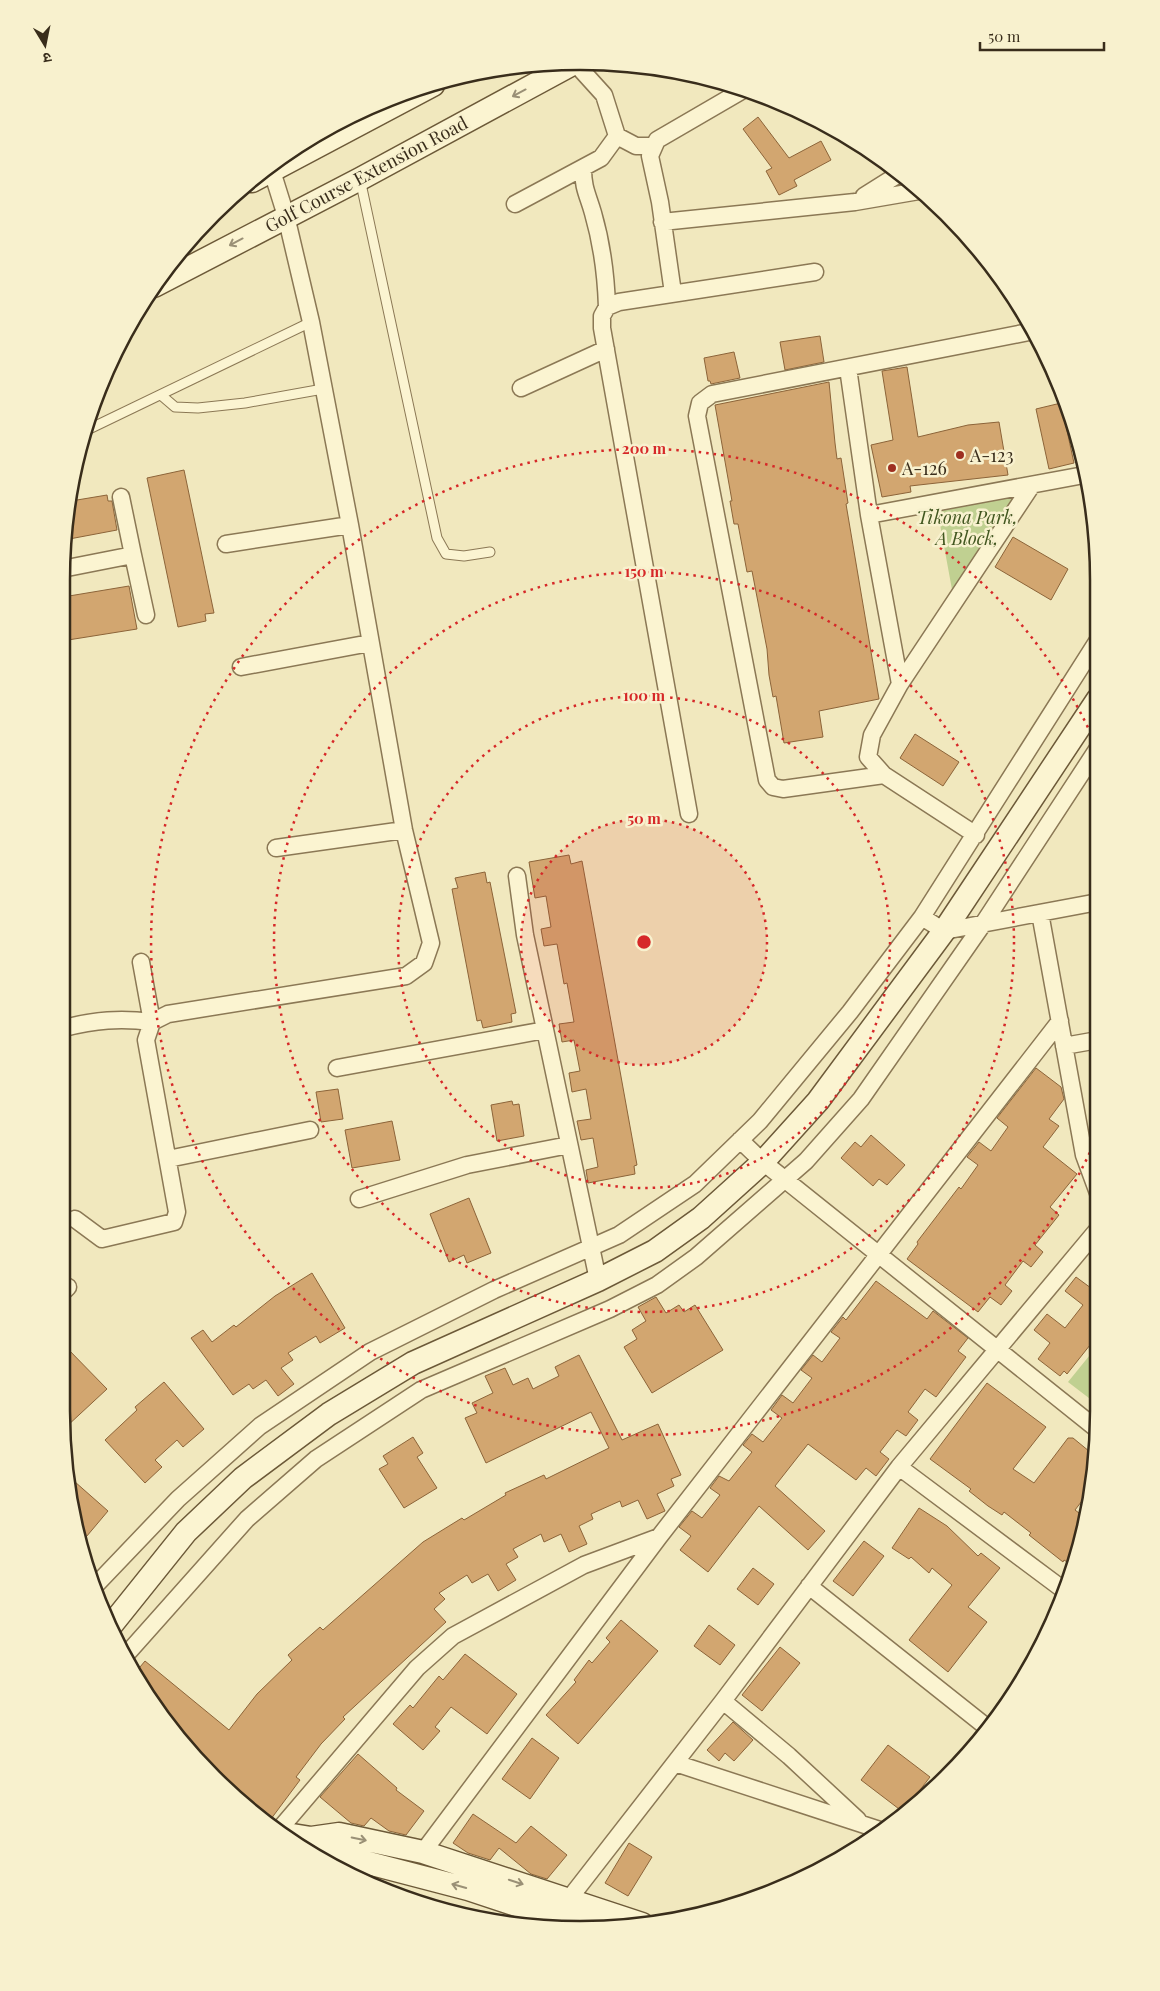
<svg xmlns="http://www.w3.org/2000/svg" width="1160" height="1991" font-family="'Playfair Display','Noto Sans Devanagari',serif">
<rect width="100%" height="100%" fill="#f1e8be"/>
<path fill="#c0d091" d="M 1022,491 L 953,595 L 937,508 Z
M 1098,1345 L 1098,1405 L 1068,1382 Z"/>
<path fill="#d2a670" stroke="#8c6439" d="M 758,117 L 789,158 L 821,141 L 831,160 L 794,180 L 797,186 L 779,195 L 766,171 L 772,168 L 743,129 Z
M 820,336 L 824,362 L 785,370 L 780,342 Z
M 734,352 L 740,378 L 711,384 L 710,381 L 708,381 L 704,358 Z
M 907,367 L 918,437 L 968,425 L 999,422 L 1008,475 L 910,486 L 911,492 L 882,497 L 871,445 L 893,440 L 882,371 Z
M 829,382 L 835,443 L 837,459 L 841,458 L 848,503 L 846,504 L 879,699 L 819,711 L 823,737 L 784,743 L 776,696 L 773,697 L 769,675 L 767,649 L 752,571 L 747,572 L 738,524 L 734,524 L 730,501 L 732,501 L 715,405 Z
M 1061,403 L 1074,463 L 1049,469 L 1036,409 Z
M 184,470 L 214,613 L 205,614 L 206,621 L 178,627 L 147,478 Z
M 107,495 L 108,501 L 112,501 L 117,530 L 64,540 L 71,501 Z
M 1013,537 L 1068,569 L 1051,600 L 995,567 Z
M 129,586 L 137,629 L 68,640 L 68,634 L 63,635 L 63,597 Z
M 915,734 L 959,762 L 943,786 L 900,758 Z
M 569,855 L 571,864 L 582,861 L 637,1165 L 634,1166 L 635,1174 L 588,1183 L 586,1170 L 598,1167 L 593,1138 L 581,1140 L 577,1121 L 591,1119 L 586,1089 L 572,1092 L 569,1073 L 580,1071 L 574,1040 L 562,1042 L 559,1024 L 574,1022 L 567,983 L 564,984 L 557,944 L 544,946 L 541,929 L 551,927 L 546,896 L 535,898 L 529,862 Z
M 485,872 L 487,883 L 490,882 L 516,1013 L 511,1014 L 512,1022 L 483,1028 L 481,1020 L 477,1021 L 452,889 L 458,888 L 455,878 Z
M 1036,1068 L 1061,1087 L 1064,1099 L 1049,1119 L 1059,1126 L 1043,1147 L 1077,1174 L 1050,1207 L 1059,1215 L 1035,1245 L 1043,1252 L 1031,1267 L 1023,1261 L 1005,1285 L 1012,1291 L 1001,1305 L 990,1297 L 978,1312 L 907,1259 L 918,1244 L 917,1242 L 959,1187 L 961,1189 L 978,1165 L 967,1157 L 979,1142 L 991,1151 L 1008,1127 L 997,1118 Z
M 338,1089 L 343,1119 L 321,1122 L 316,1092 Z
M 512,1101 L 513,1105 L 519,1104 L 524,1136 L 497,1141 L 491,1105 Z
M 392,1121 L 400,1160 L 352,1168 L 345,1130 Z
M 871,1135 L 905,1165 L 887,1185 L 879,1179 L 873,1186 L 841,1158 L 855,1142 L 861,1147 Z
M 469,1198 L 491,1253 L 467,1263 L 464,1255 L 449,1262 L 430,1214 Z
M 312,1273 L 345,1328 L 320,1343 L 316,1336 L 288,1353 L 293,1360 L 281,1368 L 294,1384 L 278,1396 L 266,1380 L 253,1389 L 249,1384 L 233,1395 L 191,1338 L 203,1330 L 212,1342 L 234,1325 L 236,1327 L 275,1296 Z
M 1076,1277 L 1095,1291 L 1098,1287 L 1098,1335 L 1067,1374 L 1064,1371 L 1060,1376 L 1038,1359 L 1050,1343 L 1034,1330 L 1047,1314 L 1065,1328 L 1083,1305 L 1065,1291 Z
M 876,1281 L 927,1319 L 933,1311 L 968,1338 L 958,1351 L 966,1357 L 936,1397 L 925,1389 L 908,1412 L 918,1420 L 906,1436 L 897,1430 L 880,1452 L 889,1459 L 876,1476 L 866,1468 L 856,1480 L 808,1444 L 775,1486 L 825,1531 L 808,1550 L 759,1506 L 708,1572 L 680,1550 L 691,1536 L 679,1527 L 692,1511 L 702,1518 L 720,1495 L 710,1488 L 719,1476 L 729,1481 L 752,1452 L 743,1445 L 752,1434 L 763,1442 L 782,1418 L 771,1410 L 782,1395 L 793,1403 L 812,1378 L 801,1370 L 813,1355 L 822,1362 L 840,1338 L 831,1332 L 843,1317 L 846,1320 Z
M 656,1297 L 666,1313 L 679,1305 L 684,1312 L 695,1305 L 723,1350 L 652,1393 L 624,1347 L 637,1339 L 632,1330 L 646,1321 L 638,1307 Z
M 65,1346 L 107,1389 L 66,1427 L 65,1385 Z
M 579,1355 L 622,1440 L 658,1424 L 681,1475 L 671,1479 L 674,1486 L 657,1494 L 665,1511 L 647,1519 L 638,1500 L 622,1507 L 620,1501 L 591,1514 L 593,1519 L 579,1526 L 587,1544 L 569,1552 L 561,1534 L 544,1542 L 541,1534 L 513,1549 L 518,1557 L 506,1564 L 516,1580 L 498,1591 L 488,1574 L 472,1583 L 467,1575 L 439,1593 L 445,1599 L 434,1609 L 446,1622 L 343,1717 L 345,1719 L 321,1744 L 296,1777 L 300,1780 L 268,1823 L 213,1778 L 168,1727 L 135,1673 L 145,1661 L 229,1730 L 257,1694 L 292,1660 L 288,1655 L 320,1627 L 323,1630 L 423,1542 L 462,1518 L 464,1520 L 506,1495 L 505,1493 L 544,1475 L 546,1479 L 609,1448 L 591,1412 L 486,1463 L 465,1418 L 477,1413 L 472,1403 L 493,1393 L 485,1376 L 505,1368 L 513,1385 L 528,1378 L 533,1389 L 559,1376 L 555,1367 Z
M 164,1382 L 204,1429 L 183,1447 L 177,1440 L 155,1460 L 162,1467 L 145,1483 L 105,1440 L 137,1410 L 135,1407 Z
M 987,1383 L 1046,1427 L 1013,1469 L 1034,1483 L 1068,1438 L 1073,1438 L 1095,1456 L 1088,1493 L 1075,1510 L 1083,1516 L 1073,1566 L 1064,1560 L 1063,1562 L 1029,1535 L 1031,1533 L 1004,1512 L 1002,1515 L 988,1506 L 969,1491 L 971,1489 L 930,1459 Z
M 413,1437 L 423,1453 L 417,1457 L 437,1488 L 404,1508 L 379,1469 L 388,1464 L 383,1456 Z
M 66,1474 L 108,1511 L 81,1543 L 66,1479 Z
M 919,1508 L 947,1526 L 978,1556 L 981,1553 L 1000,1568 L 968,1607 L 987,1622 L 948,1672 L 909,1640 L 952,1585 L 932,1568 L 929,1573 L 911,1557 L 909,1559 L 892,1548 Z
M 864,1541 L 884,1556 L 853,1596 L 833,1581 Z
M 753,1568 L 774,1584 L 758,1605 L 737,1589 Z
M 621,1620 L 658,1651 L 578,1744 L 546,1715 L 576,1682 L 574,1680 L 589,1660 L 592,1663 L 610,1642 L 606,1638 Z
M 709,1625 L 735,1645 L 720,1665 L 694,1646 Z
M 780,1647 L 800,1663 L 762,1711 L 742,1695 Z
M 465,1654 L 517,1694 L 487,1734 L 451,1707 L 435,1727 L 440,1731 L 423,1750 L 393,1724 L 410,1705 L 413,1708 L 439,1676 L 443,1680 Z
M 733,1722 L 753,1740 L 734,1761 L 725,1753 L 719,1761 L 707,1750 Z
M 532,1738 L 559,1758 L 530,1799 L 502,1779 Z
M 888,1745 L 930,1777 L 903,1812 L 861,1780 Z
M 358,1754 L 397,1788 L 396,1790 L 424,1811 L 406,1835 L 389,1831 L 371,1818 L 364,1826 L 351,1823 L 320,1797 Z
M 473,1814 L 516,1843 L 531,1826 L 567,1855 L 547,1879 L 531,1874 L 499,1848 L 490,1860 L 468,1853 L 453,1843 Z
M 629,1843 L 652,1857 L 628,1896 L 605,1883 Z"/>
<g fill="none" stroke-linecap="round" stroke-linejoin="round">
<g stroke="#8b7855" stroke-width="11">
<path id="lane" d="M 360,179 L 437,538 L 446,554 L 464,556 L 490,552
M 161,395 L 175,407 L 198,408 L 245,403 L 323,389
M 85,431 L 311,322"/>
</g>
<g stroke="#8b7855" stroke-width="19">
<path id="street" d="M 575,63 L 604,95 L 617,136 L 636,146 L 653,146
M 583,168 C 583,189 588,195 593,213 C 602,244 606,275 607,307
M 864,196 L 899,174
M 515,204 L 601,158 L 617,136
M 662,222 L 855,202 L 919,191
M 673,293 L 660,202 L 650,156 L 657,140 L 743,90
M 848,368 L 869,515 L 900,684
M 521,388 L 606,349
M 1032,485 L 900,684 L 872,735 L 868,757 L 884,775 L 783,789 L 773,787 L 767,780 L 697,416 L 700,403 L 712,394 L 1034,331
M 121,497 L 133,555
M 869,515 L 1084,475
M 226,544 L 350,525
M 62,569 L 133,555 L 146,615
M 241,667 L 370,643
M 884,775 L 976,835
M 689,814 L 602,328 L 602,316 L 607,307 L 619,302 L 815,272
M 276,848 L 404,830
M 517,876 L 525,935 L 598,1280
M 1040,913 L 1084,1155 L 1098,1193
M 922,917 L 1098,640
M 64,1028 C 95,1020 120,1018 152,1022 L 141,962
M 1064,1046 L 1098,1040
M 337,1068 L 545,1030
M 740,1140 L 763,1162 L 1098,1430
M 168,1159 L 310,1130
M 359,1199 L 467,1165 L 569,1145
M 75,1219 L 102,1239 L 174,1222 L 177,1212 L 146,1040 L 152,1022 L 168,1014 L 406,976 L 424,963 L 431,943 L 404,830 L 350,525 L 311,322 L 286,216 L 272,171
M 65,1290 L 68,1287
M 899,1467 L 1065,1591
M 809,1586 L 989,1729
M 93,1588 L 178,1499 L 260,1426 L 370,1352 L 494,1290 L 619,1235 L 695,1184 L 760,1121 L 850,1012 L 922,917 L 944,931 L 1098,902
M 125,1656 L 247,1519 L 316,1459 L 421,1390 L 610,1309 L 657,1285 L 696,1257 L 806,1161 L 861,1099 L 983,924 L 1098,748
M 723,1701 L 789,1756 L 858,1820
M 675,1763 L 883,1831
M 278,1831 L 417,1668 L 453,1636 L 584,1565 L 659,1537
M 423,1852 L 659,1537 L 1060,1021
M 562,1908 L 723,1701 L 899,1467 L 1098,1229"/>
</g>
<g stroke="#6c5938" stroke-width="25">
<path id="secondary" d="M 252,181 L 433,85
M 154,286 L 360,179 L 578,61
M 109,1628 L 186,1532 L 243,1478 L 329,1414 L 413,1363 L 598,1280 L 655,1251 L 701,1218 L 763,1162 L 818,1101 L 944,931 L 1098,699
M 280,1833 L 311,1838 L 339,1834 L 423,1852 L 642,1924
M 311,1838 L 334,1854 L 468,1889 L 589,1929"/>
</g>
<use href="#lane" stroke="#fbf4d1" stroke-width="9"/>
<use href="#street" stroke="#fbf4d1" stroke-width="16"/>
<use href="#secondary" stroke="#fbf4d1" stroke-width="22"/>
</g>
<defs><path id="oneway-shaft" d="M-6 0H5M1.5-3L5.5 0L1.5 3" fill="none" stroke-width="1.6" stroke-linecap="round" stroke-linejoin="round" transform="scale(1.25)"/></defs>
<g stroke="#9a9076">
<use href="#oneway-shaft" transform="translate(519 93) rotate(152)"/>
<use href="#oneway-shaft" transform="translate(236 242) rotate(152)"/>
<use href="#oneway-shaft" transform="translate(359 1839) rotate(12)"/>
<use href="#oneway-shaft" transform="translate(516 1882) rotate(18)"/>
<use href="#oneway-shaft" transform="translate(459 1886) rotate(-164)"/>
</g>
<circle cx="644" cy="942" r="123" fill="#d62828" fill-opacity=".12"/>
<g fill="none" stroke="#d62828" stroke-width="2.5" stroke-dasharray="2.5 5">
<circle cx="644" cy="942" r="123"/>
<circle cx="644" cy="942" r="246"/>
<circle cx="644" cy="942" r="370"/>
<path d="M1096 1139A493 493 0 1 1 1096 745"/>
</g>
<g fill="#9e2f20" stroke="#f8f1ce" stroke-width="2">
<circle cx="960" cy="455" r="5"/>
<circle cx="892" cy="468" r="5"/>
</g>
<g text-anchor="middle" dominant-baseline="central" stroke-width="5" stroke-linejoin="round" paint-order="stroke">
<g font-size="18" fill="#392d1b" stroke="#f8f1ce">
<text transform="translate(366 174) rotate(-28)">Golf Course Extension Road</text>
</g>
<g font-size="18" fill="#392d1b" stroke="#f8f1ce" text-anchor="start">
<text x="970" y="455">A-123</text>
<text x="902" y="468">A-126</text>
</g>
<g font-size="18" font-style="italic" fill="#425720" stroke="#f8f1ce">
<text x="967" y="517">Tikona Park,<tspan x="967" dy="21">A Block,</tspan></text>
</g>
</g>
<path d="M0 0H1160V1991H0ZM580 70H580A510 510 0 0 1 1090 580V1411A510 510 0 0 1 580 1921H580A510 510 0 0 1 70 1411V580A510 510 0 0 1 580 70Z" fill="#f8f1ce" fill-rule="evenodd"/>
<path fill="none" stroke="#392d1b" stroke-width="2.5" d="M580 70H580A510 510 0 0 1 1090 580V1411A510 510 0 0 1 580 1921H580A510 510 0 0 1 70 1411V580A510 510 0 0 1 580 70Z"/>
<circle cx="644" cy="942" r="8" fill="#d62828" stroke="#f8f1ce" stroke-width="2.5"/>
<g font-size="15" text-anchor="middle" font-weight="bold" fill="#d62828" stroke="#f8f1ce" stroke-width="5" stroke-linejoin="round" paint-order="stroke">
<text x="644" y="454">200 m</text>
<text x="644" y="577">150 m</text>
<text x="644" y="701">100 m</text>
<text x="644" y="824">50 m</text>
</g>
<g transform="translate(45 45) rotate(170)" stroke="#f8f1ce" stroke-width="4" paint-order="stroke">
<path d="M0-4L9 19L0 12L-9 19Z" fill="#392d1b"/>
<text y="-8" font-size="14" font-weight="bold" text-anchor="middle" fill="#392d1b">उ</text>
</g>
<path d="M980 42v8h124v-8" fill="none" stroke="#392d1b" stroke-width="2.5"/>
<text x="988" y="42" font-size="15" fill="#392d1b" stroke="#f8f1ce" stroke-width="4" paint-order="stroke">50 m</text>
</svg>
